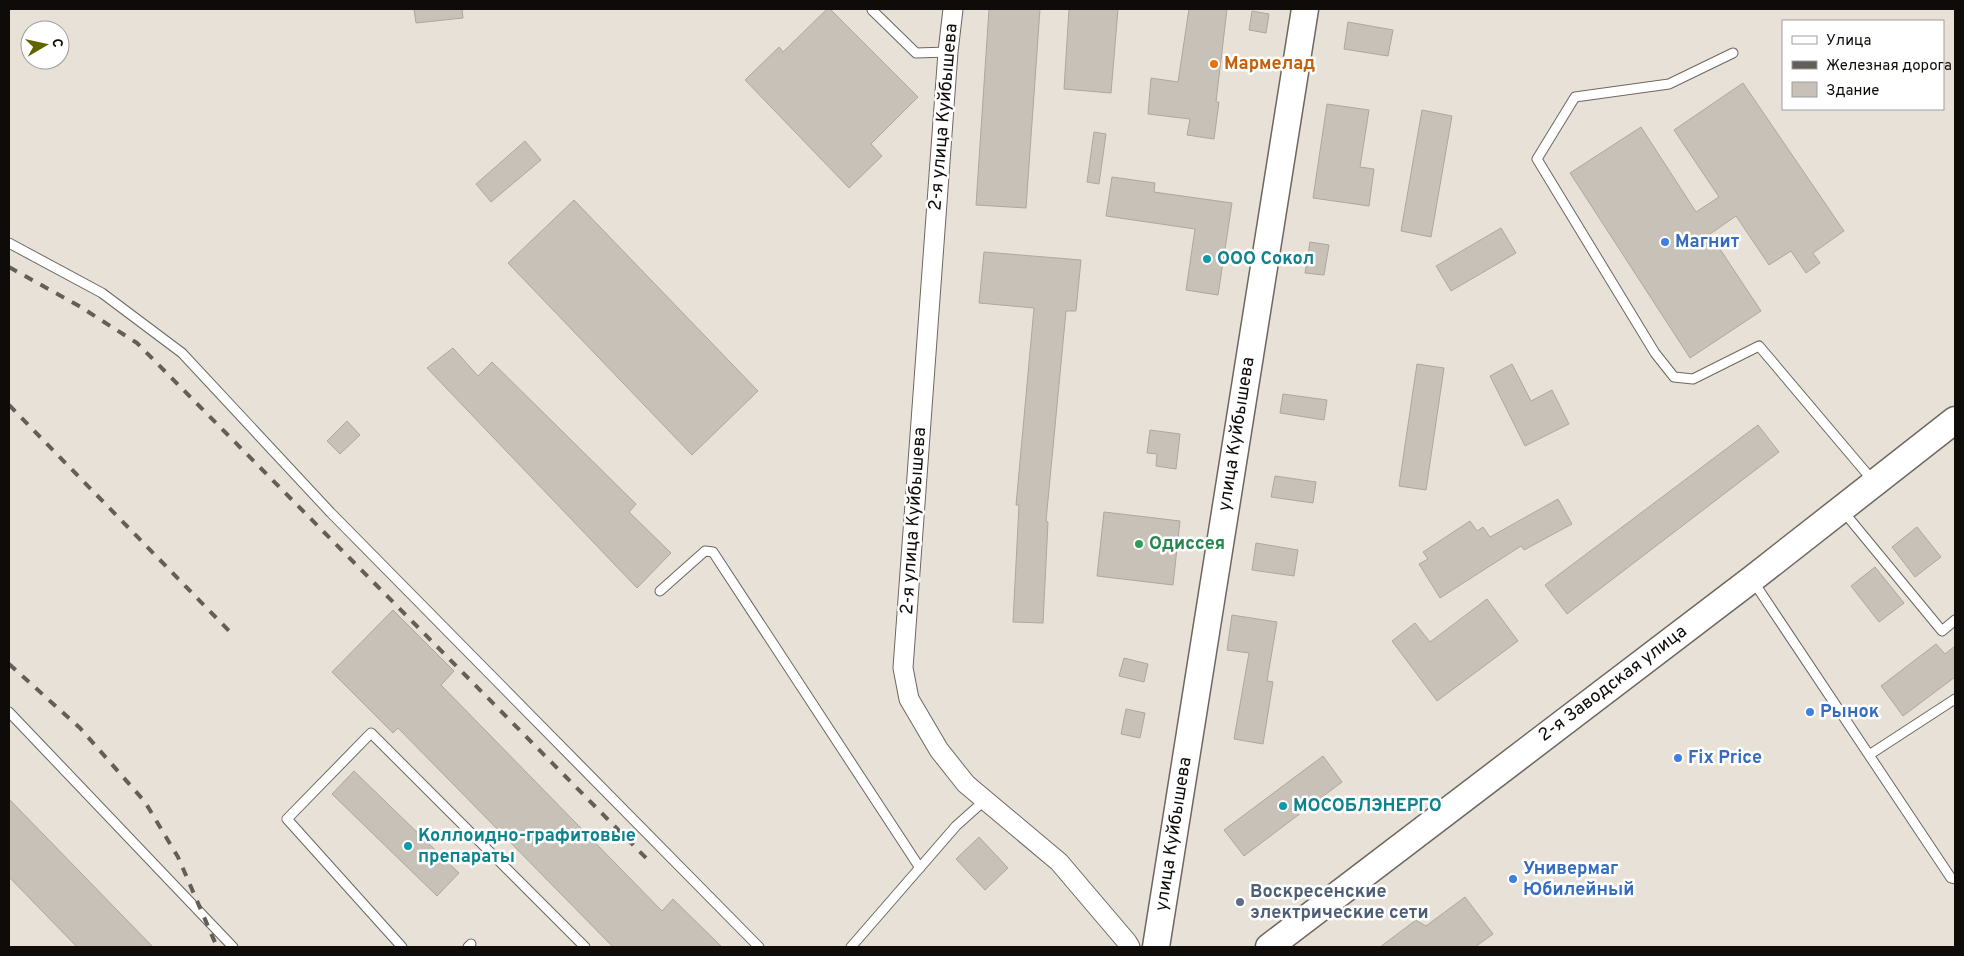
<svg xmlns="http://www.w3.org/2000/svg" width="1964" height="956" font-family="Overpass,sans-serif">
<rect width="100%" height="100%" fill="#e8e1d7"/>
<path fill="#c8c1b7" stroke="#aea79e" d="M 414,9 L 462,9 L 463,18 L 416,23 Z
M 827,9 L 830,9 L 918,97 L 871,144 L 882,156 L 849,188 L 745,80 L 779,47 L 783,52 Z
M 989,9 L 1040,9 L 1026,208 L 976,205 Z
M 1069,9 L 1118,9 L 1111,93 L 1064,89 Z
M 1189,9 L 1227,9 L 1216,102 L 1219,102 L 1214,139 L 1187,135 L 1190,119 L 1148,114 L 1151,78 L 1178,82 Z
M 1252,11 L 1269,14 L 1266,33 L 1249,30 Z
M 1348,22 L 1393,30 L 1388,56 L 1344,49 Z
M 1743,83 L 1844,231 L 1813,253 L 1820,263 L 1806,273 L 1791,251 L 1769,265 L 1736,216 L 1710,234 L 1761,311 L 1690,358 L 1570,173 L 1641,127 L 1696,212 L 1719,197 L 1674,130 Z
M 1327,104 L 1369,110 L 1360,167 L 1374,169 L 1369,206 L 1313,198 Z
M 1422,110 L 1452,116 L 1431,237 L 1401,231 Z
M 1094,132 L 1106,134 L 1099,184 L 1087,182 Z
M 525,141 L 541,160 L 491,202 L 476,184 Z
M 1112,177 L 1155,183 L 1154,192 L 1232,203 L 1218,295 L 1186,290 L 1195,229 L 1106,216 Z
M 574,200 L 758,391 L 692,455 L 508,263 Z
M 1501,228 L 1516,253 L 1451,291 L 1436,266 Z
M 1310,242 L 1329,245 L 1324,275 L 1305,273 Z
M 984,252 L 1081,260 L 1076,311 L 1066,311 L 1046,521 L 1048,522 L 1043,623 L 1013,622 L 1019,505 L 1016,505 L 1034,308 L 979,303 Z
M 453,348 L 478,376 L 492,362 L 636,504 L 629,512 L 671,553 L 637,588 L 427,368 Z
M 1417,364 L 1444,368 L 1426,490 L 1399,486 Z
M 1512,364 L 1531,401 L 1552,390 L 1569,424 L 1525,446 L 1490,376 Z
M 1283,394 L 1327,400 L 1324,420 L 1280,413 Z
M 347,421 L 360,435 L 340,454 L 327,441 Z
M 1758,425 L 1779,452 L 1567,614 L 1545,585 Z
M 1150,430 L 1180,434 L 1176,469 L 1156,466 L 1157,454 L 1147,453 Z
M 1275,476 L 1316,482 L 1313,503 L 1271,497 Z
M 1558,499 L 1572,524 L 1524,550 L 1521,546 L 1440,598 L 1419,564 L 1428,559 L 1423,552 L 1470,521 L 1477,531 L 1483,527 L 1490,537 Z
M 1104,512 L 1180,521 L 1173,585 L 1097,576 Z
M 1917,527 L 1941,557 L 1915,577 L 1892,547 Z
M 1256,543 L 1298,550 L 1294,576 L 1252,570 Z
M 1875,567 L 1904,603 L 1879,622 L 1851,586 Z
M 1487,599 L 1518,641 L 1437,701 L 1392,641 L 1415,623 L 1430,642 Z
M 393,610 L 454,671 L 441,685 L 662,911 L 673,899 L 722,947 L 613,947 L 398,728 L 393,733 L 332,672 Z
M 1232,615 L 1277,622 L 1267,681 L 1273,682 L 1263,744 L 1234,739 L 1249,653 L 1227,650 Z
M 1936,644 L 1945,654 L 1955,646 L 1955,677 L 1903,716 L 1881,686 Z
M 1124,658 L 1148,664 L 1144,682 L 1119,676 Z
M 1126,709 L 1145,713 L 1140,738 L 1121,734 Z
M 1323,756 L 1342,782 L 1244,856 L 1224,830 Z
M 354,771 L 459,873 L 437,896 L 332,794 Z
M 9,799 L 153,947 L 77,947 L 9,877 Z
M 979,837 L 1008,868 L 985,890 L 956,859 Z
M 1465,897 L 1493,934 L 1475,947 L 1380,947 L 1416,920 L 1426,926 Z"/>
<g fill="none" stroke-linecap="round" stroke-linejoin="round">
<g stroke="#6e675f" stroke-width="11">
<path id="lane" d="M 872,10 L 916,53 L 948,52
M 1733,53 L 1669,84 L 1575,97 L 1537,159 L 1655,353 L 1674,377 L 1693,379 L 1759,346 L 1874,482
M 9,243 L 102,293 L 182,353 L 331,513 L 759,947
M 1843,511 L 1942,631 L 1955,620
M 1753,581 L 1951,878 L 1955,879
M 660,591 L 705,551 L 713,552 L 920,868
M 9,712 L 233,947
M 1869,755 L 1955,699
M 402,947 L 287,819 L 371,733 L 585,947
M 468,947 L 471,944
M 851,947 L 956,826 L 985,800"/>
</g>
<g stroke="#6e675f" stroke-width="21">
<path id="street" d="M 953,9 L 948,52 L 903,668 L 909,699 L 939,750 L 966,784 L 1059,862 L 1127,942 L 1130,947"/>
</g>
<g stroke="#6e675f" stroke-width="29">
<path id="secondary" d="M 1156,947 L 1305,9
M 1269,947 L 1752,579 L 1955,420"/>
</g>
<use href="#lane" stroke="#fff" stroke-width="9"/>
<use href="#street" stroke="#fff" stroke-width="19"/>
<use href="#secondary" stroke="#fff" stroke-width="26"/>
<path stroke="#625e58" stroke-width="4" stroke-dasharray="9 9" stroke-linecap="butt" d="M 9,267 L 79,306 L 137,343 L 651,863
M 9,405 L 233,635
M 9,664 L 80,728 L 145,802 L 178,857 L 217,947"/>
</g>
<circle fill="#e8710a" stroke="#fff" stroke-width="2" cx="1214" cy="64" r="5"/>
<g fill="#3f7fe0" stroke="#fff" stroke-width="2">
<circle cx="1665" cy="242" r="5"/>
<circle cx="1810" cy="712" r="5"/>
<circle cx="1678" cy="758" r="5"/>
<circle cx="1513" cy="879" r="5"/>
</g>
<g fill="#0f9aa8" stroke="#fff" stroke-width="2">
<circle cx="1207" cy="259" r="5"/>
<circle cx="1283" cy="806" r="5"/>
<circle cx="408" cy="846" r="5"/>
</g>
<circle fill="#2e9e5b" stroke="#fff" stroke-width="2" cx="1139" cy="544" r="5"/>
<circle fill="#5c6f8a" stroke="#fff" stroke-width="2" cx="1240" cy="902" r="5"/>
<g text-anchor="middle" dominant-baseline="central" stroke-width="5" stroke-linejoin="round" paint-order="stroke">
<g font-size="18" font-weight="bold" fill="#c56008" stroke="#fff" text-anchor="start">
<text x="1224" y="64">Мармелад</text>
</g>
<g font-size="18" fill="#0e0b08" stroke="#fff">
<text transform="translate(944 117) rotate(-85)">2-я улица Куйбышева</text>
<text transform="translate(1237 434) rotate(-81)">улица Куйбышева</text>
<text transform="translate(914 521) rotate(-86)">2-я улица Куйбышева</text>
<text transform="translate(1613 684) rotate(-37)">2-я Заводская улица</text>
<text transform="translate(1174 834) rotate(-81)">улица Куйбышева</text>
</g>
<g font-size="18" font-weight="bold" fill="#366cbe" stroke="#fff" text-anchor="start">
<text x="1675" y="242">Магнит</text>
<text x="1820" y="712">Рынок</text>
<text x="1688" y="758">Fix Price</text>
<text x="1523" y="869">Универмаг<tspan x="1523" dy="21">Юбилейный</tspan></text>
</g>
<g font-size="18" font-weight="bold" fill="#0d838f" stroke="#fff" text-anchor="start">
<text x="1217" y="259">ООО Сокол</text>
<text x="1293" y="806">МОСОБЛЭНЕРГО</text>
<text x="418" y="836">Коллоидно-графитовые<tspan x="418" dy="21">препараты</tspan></text>
</g>
<g font-size="18" font-weight="bold" fill="#27864d" stroke="#fff" text-anchor="start">
<text x="1149" y="544">Одиссея</text>
</g>
<g font-size="18" font-weight="bold" fill="#4e5e75" stroke="#fff" text-anchor="start">
<text x="1250" y="892">Воскресенские<tspan x="1250" dy="21">электрические сети</tspan></text>
</g>
</g>
<rect width="1964" height="956" fill="none" stroke="#0e0b08" stroke-width="20"/>
<rect x="1782" y="20" width="162" height="90" fill="#ffffff" stroke="#9f9d9c"/>
<rect x="1792" y="36" width="25" height="8" fill="#ffffff" stroke="#9f9d9c"/>
<text x="1826" y="45" font-size="15" fill="#0e0b08">Улица</text>
<rect x="1792" y="61" width="25" height="8" fill="#625e58" stroke="#9f9d9c"/>
<text x="1826" y="70" font-size="15" fill="#0e0b08">Железная дорога</text>
<rect x="1792" y="82" width="25" height="15" fill="#c8c1b7" stroke="#9f9d9c"/>
<text x="1826" y="95" font-size="15" fill="#0e0b08">Здание</text>
<g transform="translate(45 45) rotate(81)"><circle r="24" fill="#ffffff" stroke="#9f9d9c"/>
<path d="M0-4L9 19L0 12L-9 19Z" fill="#626400"/>
<text y="-8" font-size="14" font-weight="bold" text-anchor="middle" fill="#0e0b08">С</text>
</g>
</svg>
